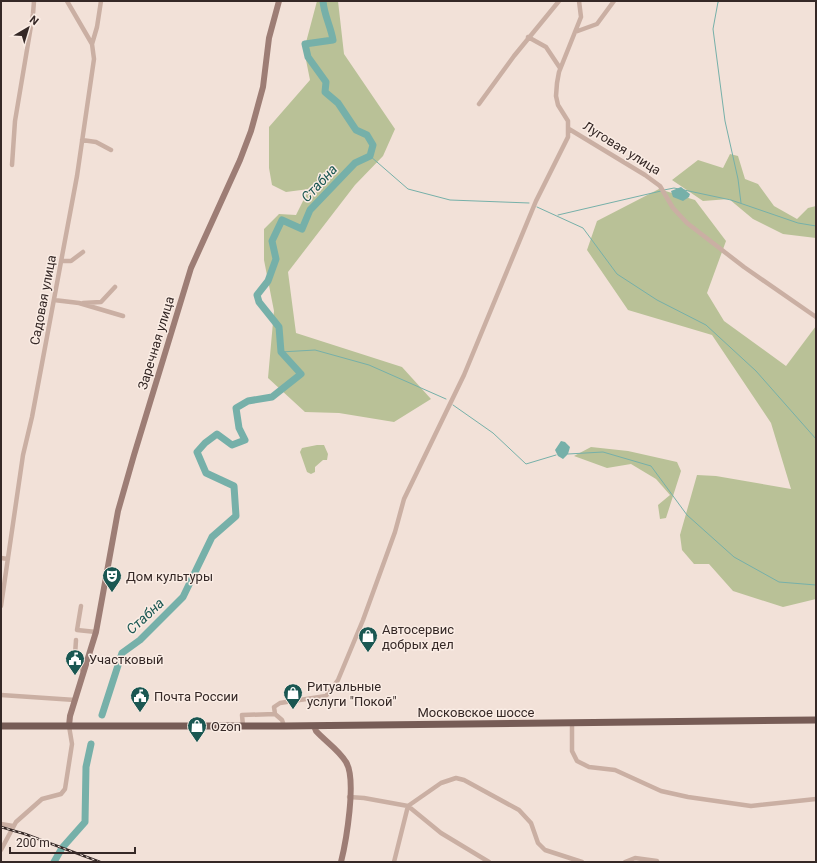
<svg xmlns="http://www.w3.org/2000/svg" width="817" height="863" font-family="Roboto,sans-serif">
<rect width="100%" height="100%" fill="#f2e1d8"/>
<path fill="#b9c197" d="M 317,1 L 338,1 L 344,54 L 395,129 L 383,156 L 355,185 L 288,272 L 296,333 L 402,367 L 431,399 L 394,422 L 339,413 L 305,412 L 268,378 L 274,311 L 264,260 L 264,229 L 279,214 L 296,215 L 309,189 L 286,192 L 272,185 L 269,168 L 269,127 L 310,80 L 304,50 Z
M 730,154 L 738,156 L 745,179 L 758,184 L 774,206 L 797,219 L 808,208 L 816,206 L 816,238 L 783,234 L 753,219 L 729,199 L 703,201 L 672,180 L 698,160 L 723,168 Z
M 659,189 L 695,200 L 726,241 L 707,293 L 724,321 L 786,366 L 816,326 L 816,599 L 783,607 L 733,591 L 709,564 L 694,564 L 682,550 L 680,535 L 697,475 L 716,476 L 791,489 L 771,423 L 712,335 L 628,310 L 587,250 L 597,221 Z
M 317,445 L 324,445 L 328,454 L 327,460 L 323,460 L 315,467 L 315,472 L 311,474 L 307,472 L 300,452 L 302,448 Z
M 591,447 L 628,451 L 677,462 L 681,471 L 666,518 L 660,519 L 658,505 L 670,495 L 656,479 L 631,464 L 607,468 L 574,456 Z"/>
<path fill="#76b0a9" d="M 681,187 L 690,194 L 689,197 L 683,201 L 673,197 L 671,191 Z
M 561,441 L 565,442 L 570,447 L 568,454 L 563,459 L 558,456 L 555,450 Z"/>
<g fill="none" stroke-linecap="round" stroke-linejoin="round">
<path stroke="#76b0a9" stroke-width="1" d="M 721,1 L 718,2 L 713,29 L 725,121 L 738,179 L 741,203
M 370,156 L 408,189 L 450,200 L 529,203
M 664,190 L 674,188 L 679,189
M 684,190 L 731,200 L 798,223 L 816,226
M 537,207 L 583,228 L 617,274 L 657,300 L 706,325 L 756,371 L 816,439
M 558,215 L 661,191
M 281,352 L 315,350 L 369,365 L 446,399
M 453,405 L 493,433 L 526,464 L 556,455
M 568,454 L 603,452 L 651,466 L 687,515 L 734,557 L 779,582 L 816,585"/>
<path stroke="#76b0a9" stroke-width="7" d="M 102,715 L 122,653 L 140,640 L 183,597 L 212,537 L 236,516 L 234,486 L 206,473 L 197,452 L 205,443 L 217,434 L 232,445 L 245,440 L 239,428 L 236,408 L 248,401 L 272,397 L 301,374 L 281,352 L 279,327 L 259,302 L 257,295 L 268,281 L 276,259 L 272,241 L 282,220 L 302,229 L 310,210 L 355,163 L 370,156 L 373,145 L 367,135 L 356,130 L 338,103 L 325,92 L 326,82 L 308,57 L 305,44 L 333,40 C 331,27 324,15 323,1
M 54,862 L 62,848 L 85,822 L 86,767 L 91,744"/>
<path stroke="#caafa3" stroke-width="4.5" d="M 575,32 L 597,24 L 614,1
M 528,37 L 546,47 L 560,68
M 92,44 L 97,27 L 101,1
M 479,104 L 514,56 L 559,1
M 569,129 L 645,175 L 660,186 L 673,208 L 687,223 L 744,267 L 816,317
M 82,140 L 96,142 L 111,150
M 12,165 L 15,121 L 33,14 L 34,1
M 61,261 L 71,261 L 83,252
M 54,300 L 79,303 L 123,316
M 83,303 L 101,302 L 115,287
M 1,558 L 8,559
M 1,606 L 23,455 L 32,417 L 77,176 L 94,59 L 92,44 L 67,1
M 81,606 L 77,630 L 96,632
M 76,640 L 75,655 L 83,672
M 1,695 L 75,700
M 275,714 L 282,720 L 284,726
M 572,724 L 572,751 L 577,761 L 589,767 L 615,770 L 661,791 L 688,797 L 751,806 L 816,799
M 243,726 L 242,715 L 275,714 L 274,707 L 280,703 L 326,696 L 338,680 L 363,620 L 395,532 L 404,499 L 464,375 L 536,201 L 568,137 L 568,121 L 558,105 L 556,96 L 557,83 L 559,72 L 581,17 L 579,1
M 349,797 L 364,798 L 408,806 L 441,833 L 489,862
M 1,824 L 13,826
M 1,850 L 16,822 L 42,799 L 61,794 L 65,789 L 72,744 L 69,726
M 394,862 L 408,806 L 441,783 L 456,778 L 464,780 L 519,810 L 531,823 L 538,843 L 545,850 L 582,862
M 625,862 L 635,858 L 657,861"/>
<path stroke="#9d7d75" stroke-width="6" d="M 69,726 L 70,716 L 96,632 L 118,511 L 134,455 L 191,268 L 240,160 L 251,131 L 263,87 L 269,38 L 279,1
M 314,726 L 316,731 C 325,741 339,750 346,762 C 357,779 346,842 341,862"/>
<path stroke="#775c56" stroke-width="7" d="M 1,726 L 284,726 L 816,720"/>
<g stroke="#352826" stroke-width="2.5">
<path id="rail" d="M 1,827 L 25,834 L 100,862"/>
</g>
<use href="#rail" stroke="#faece4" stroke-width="1" stroke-dasharray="3" stroke-linecap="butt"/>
</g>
<defs>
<g id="theatre-pin" transform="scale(1)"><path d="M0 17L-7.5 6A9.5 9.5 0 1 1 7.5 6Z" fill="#1a5752" stroke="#faece4"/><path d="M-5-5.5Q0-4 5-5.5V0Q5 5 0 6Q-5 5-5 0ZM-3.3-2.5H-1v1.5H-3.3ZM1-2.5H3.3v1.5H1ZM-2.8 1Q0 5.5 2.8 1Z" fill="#fff"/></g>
<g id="shop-pin" transform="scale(1)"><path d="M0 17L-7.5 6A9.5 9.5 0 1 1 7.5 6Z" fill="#1a5752" stroke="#faece4"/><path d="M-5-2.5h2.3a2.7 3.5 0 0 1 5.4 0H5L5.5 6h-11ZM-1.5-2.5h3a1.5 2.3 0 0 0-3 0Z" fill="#fff"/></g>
<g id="civic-pin" transform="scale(1)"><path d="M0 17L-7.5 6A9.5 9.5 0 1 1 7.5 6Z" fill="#1a5752" stroke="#faece4"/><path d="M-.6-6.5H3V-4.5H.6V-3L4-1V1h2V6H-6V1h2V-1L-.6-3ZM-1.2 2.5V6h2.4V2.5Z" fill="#fff"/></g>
</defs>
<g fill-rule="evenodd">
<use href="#theatre-pin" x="112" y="576"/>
<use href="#shop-pin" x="368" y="636"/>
<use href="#civic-pin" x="75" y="659"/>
<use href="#shop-pin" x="293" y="693"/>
<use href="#civic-pin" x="140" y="696"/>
<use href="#shop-pin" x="197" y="726"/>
</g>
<g text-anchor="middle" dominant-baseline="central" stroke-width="3" stroke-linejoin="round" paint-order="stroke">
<g font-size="13" fill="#352826" stroke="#faece4">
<text transform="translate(622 148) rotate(32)">Луговая улица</text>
<text transform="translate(43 300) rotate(-79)">Садовая улица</text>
<text transform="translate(156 343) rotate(-73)">Заречная улица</text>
<text x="476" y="712">Московское шоссе</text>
</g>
<g font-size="13" fill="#352826" stroke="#faece4" text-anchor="start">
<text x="126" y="576">Дом культуры</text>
<text x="382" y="629">Автосервис<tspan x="382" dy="15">добрых дел</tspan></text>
<text x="89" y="659">Участковый</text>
<text x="307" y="686">Ритуальные<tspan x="307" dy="15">услуги "Покой"</tspan></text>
<text x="154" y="696">Почта России</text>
<text x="211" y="726">Ozon</text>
</g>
<g font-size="14" font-style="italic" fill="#1a5752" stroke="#faece4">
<text transform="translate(319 183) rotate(-47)">Стабна</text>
<text transform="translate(145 616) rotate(-43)">Стабна</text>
</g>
</g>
<rect width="817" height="863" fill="none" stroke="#352826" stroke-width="4"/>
<g transform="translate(28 28) rotate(38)" stroke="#faece4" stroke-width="3" paint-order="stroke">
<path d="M0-3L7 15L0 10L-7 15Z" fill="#352826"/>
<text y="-6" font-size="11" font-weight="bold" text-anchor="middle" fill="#352826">N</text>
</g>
<path d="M10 847v6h125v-6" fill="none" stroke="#352826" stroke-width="2"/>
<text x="16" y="847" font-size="12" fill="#352826" stroke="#faece4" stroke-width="3" paint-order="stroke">200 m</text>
</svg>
